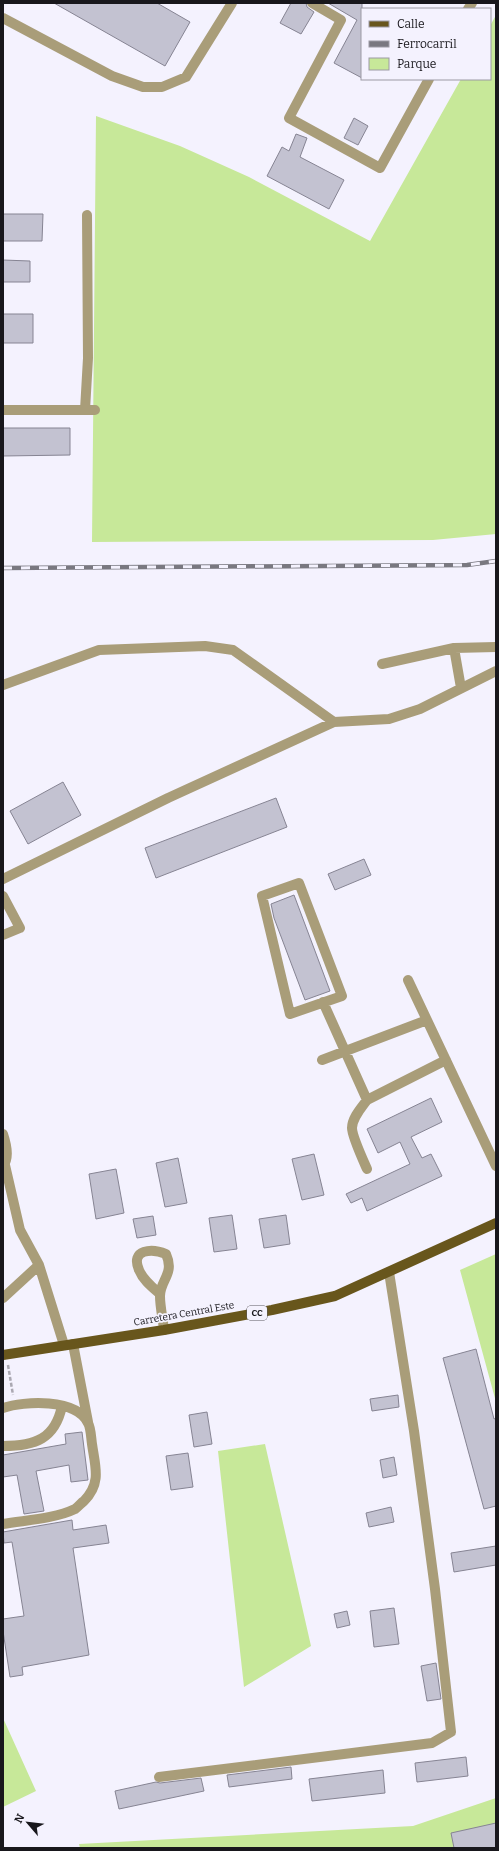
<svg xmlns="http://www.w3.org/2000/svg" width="499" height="1851" font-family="Bitter,serif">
<rect width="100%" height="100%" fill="#f4f2fe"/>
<path fill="#c7e899" d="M 496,15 L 496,534 L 433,540 L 92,542 L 96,116 L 180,146 L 249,177 L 370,241 L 461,79 L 490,79 L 490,26 Z
M 496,1254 L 496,1402 L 460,1270 Z
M 265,1444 L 311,1646 L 244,1687 L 218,1451 Z
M 3,1718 L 36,1791 L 3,1807 Z
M 496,1798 L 496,1848 L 80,1848 L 79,1844 L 413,1826 Z"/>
<path fill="#c3c2d1" stroke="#868493" d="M 54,3 L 157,3 L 190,22 L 165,66 Z
M 291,3 L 306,3 L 307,7 L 314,12 L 301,34 L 280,23 Z
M 328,3 L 362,3 L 362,78 L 334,63 L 357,20 Z
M 354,118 L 368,126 L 358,145 L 344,138 Z
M 296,134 L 307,138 L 300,157 L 344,180 L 329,209 L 267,176 L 282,147 L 289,151 Z
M 3,214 L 43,214 L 42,241 L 3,241 Z
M 3,260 L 30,261 L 30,282 L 3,282 Z
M 3,314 L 33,314 L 33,343 L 3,343 Z
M 3,428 L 70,428 L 70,455 L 3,456 Z
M 63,782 L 81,815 L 28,844 L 10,811 Z
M 276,798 L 287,827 L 156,878 L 145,848 Z
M 364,859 L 371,875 L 335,890 L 328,874 Z
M 294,895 L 330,991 L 305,1000 L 274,918 L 271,904 Z
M 431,1098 L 442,1122 L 411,1137 L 422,1158 L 431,1154 L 442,1176 L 367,1211 L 362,1198 L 351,1203 L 346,1194 L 410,1164 L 400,1142 L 378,1153 L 367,1129 Z
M 314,1154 L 324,1195 L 302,1200 L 292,1159 Z
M 178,1158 L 187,1203 L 165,1207 L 156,1163 Z
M 116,1169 L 124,1213 L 96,1219 L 89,1174 Z
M 232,1215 L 237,1249 L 214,1252 L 209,1218 Z
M 286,1215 L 290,1244 L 264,1248 L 259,1219 Z
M 153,1216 L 156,1235 L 137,1238 L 133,1219 Z
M 476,1349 L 494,1419 L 496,1418 L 496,1506 L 484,1509 L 443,1358 Z
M 398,1395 L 399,1407 L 372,1411 L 370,1399 Z
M 207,1412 L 212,1444 L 194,1447 L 189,1415 Z
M 82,1432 L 88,1480 L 71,1482 L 69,1465 L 36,1471 L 44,1511 L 24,1514 L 17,1475 L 3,1477 L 3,1455 L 66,1444 L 65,1434 Z
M 188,1453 L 193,1487 L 171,1490 L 166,1456 Z
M 394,1457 L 397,1475 L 383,1478 L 380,1460 Z
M 391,1507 L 394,1522 L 369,1527 L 366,1513 Z
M 72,1520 L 73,1530 L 106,1525 L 109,1543 L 73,1548 L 89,1655 L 22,1667 L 23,1675 L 10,1677 L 3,1631 L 3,1619 L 24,1616 L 12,1542 L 4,1543 L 3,1532 Z
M 496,1546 L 496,1565 L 454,1572 L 451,1553 Z
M 394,1608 L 399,1644 L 374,1647 L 370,1611 Z
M 347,1611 L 350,1625 L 337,1628 L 334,1614 Z
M 436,1663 L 441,1699 L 427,1701 L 421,1666 Z
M 466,1757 L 468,1776 L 417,1782 L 415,1763 Z
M 291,1767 L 292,1779 L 229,1787 L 227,1775 Z
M 383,1770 L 385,1793 L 312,1801 L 309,1779 Z
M 201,1778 L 204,1791 L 119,1809 L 115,1791 L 156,1782 L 160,1783 Z
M 496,1823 L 496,1848 L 454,1848 L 451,1833 Z"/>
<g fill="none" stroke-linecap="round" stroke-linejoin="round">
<path stroke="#aaa8b2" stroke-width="2.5" stroke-dasharray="4 2" stroke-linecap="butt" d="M 8,1365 L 13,1395"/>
<path stroke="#a99d79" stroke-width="10" d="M 312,3 L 341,20 L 289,118 L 380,168 L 429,79
M 468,9 L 472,3
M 3,18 L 112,76 L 143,87 L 162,87 L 186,77 L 232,3
M 3,410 L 95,410
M 85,410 L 88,358 L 87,215
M 454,648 L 461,688
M 382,664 L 454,648 L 496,647
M 3,685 L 99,650 L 205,646 L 233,650 L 334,722 L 389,719 L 420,709 L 496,671
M 3,879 L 168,798 L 334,722
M 299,883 L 342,996 L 290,1014 L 262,896 Z
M 3,896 L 20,928 L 3,935
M 408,980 L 496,1166
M 323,1002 L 367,1100
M 322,1060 L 427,1020
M 3,1134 C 6,1143 10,1158 3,1166
M 5,1165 L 20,1230 L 39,1265 L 64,1345
M 367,1169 C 363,1160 352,1136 352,1128 C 352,1118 361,1108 367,1100 L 446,1060
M 160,1294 C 152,1287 143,1280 139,1270 C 130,1249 152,1248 166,1254 C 175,1274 160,1280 160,1296 C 160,1307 163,1319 164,1330
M 3,1298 L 39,1265
M 73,1344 L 88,1422
M 3,1408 C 24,1401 76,1398 88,1423 C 91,1428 91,1438 92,1444 C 95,1466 102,1483 84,1501 C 81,1503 78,1507 75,1509 C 54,1519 26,1520 3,1524
M 3,1446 C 35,1446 55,1439 62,1406
M 159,1777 L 432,1743 L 451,1732 L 435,1589 L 414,1431 L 389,1272"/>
<path stroke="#68561c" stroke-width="10" d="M 3,1355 L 164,1330 L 272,1310 L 335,1296 L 496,1223"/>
<g stroke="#797880" stroke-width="4.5">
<path id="rail" d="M 3,568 L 467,565 L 496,561"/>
</g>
<use href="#rail" stroke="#f4f2fe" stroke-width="3" stroke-dasharray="9" stroke-linecap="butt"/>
</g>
<g text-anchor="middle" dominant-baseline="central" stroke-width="3.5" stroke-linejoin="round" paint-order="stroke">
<rect fill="#f4f2fe" stroke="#5a5960" stroke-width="1" x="247" y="1306" width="20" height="14" rx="3"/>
<g font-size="9" font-weight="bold" fill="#18171c">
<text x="257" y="1313">CC</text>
</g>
<g font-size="10" fill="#18171c" stroke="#f4f2fe">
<text transform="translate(184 1314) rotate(-10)">Carretera Central Este</text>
</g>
</g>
<rect width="499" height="1851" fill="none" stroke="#18171c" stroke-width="8"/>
<rect x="361" y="8" width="130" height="72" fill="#f4f2fe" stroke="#9c9aa4"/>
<rect x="369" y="21" width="20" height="6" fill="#68561c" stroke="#9c9aa4"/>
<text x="397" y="28" font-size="12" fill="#18171c">Calle</text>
<rect x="369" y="41" width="20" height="6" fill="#797880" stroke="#9c9aa4"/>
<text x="397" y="48" font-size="12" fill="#18171c">Ferrocarril</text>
<rect x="369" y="58" width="20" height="12" fill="#c7e899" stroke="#9c9aa4"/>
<text x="397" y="68" font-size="12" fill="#18171c">Parque</text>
<g transform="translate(28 1823) rotate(298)" stroke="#f4f2fe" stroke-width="3" paint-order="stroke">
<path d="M0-3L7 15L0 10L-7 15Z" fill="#18171c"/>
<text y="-6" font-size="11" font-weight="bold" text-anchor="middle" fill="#18171c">N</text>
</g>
</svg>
